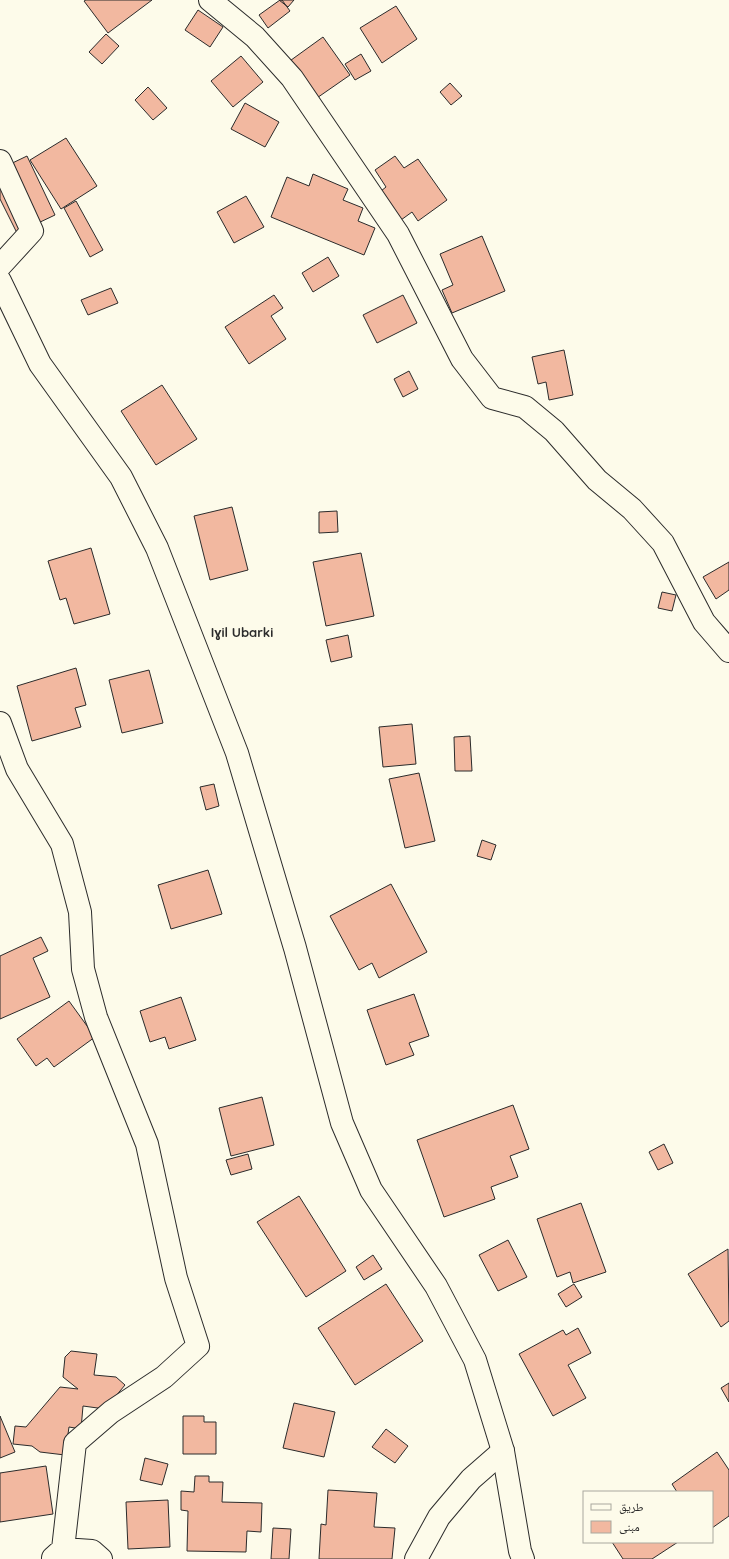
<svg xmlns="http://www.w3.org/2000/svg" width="729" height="1559" font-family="Quicksand,'Noto Naskh Arabic',sans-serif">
<rect width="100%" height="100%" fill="#fdfbea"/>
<path fill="#f2b8a0" stroke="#2b2b2b" d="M 86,0 L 152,0 L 108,33 L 84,1 Z
M 279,0 L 294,0 L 288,7 Z
M 280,0 L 282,0 L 290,11 L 268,28 L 259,15 Z
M 396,6 L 417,39 L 382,63 L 360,28 Z
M 198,10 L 223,27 L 210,47 L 185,30 Z
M 106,34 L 119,46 L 102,64 L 89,52 Z
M 323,37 L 350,75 L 314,100 L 287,63 Z
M 361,54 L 371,71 L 355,80 L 345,64 Z
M 241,56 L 263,82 L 233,107 L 211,81 Z
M 450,83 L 462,96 L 451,105 L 440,92 Z
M 148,87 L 167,108 L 153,120 L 135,100 Z
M 245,103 L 279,122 L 265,147 L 231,129 Z
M 66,138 L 97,186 L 61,209 L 30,160 Z
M 27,156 L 55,215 L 17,233 L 0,199 L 0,169 Z
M 395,156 L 404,168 L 418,159 L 447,200 L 418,221 L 412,212 L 401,220 L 381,191 L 386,187 L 375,170 Z
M 313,174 L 348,189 L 343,200 L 363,208 L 358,221 L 375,228 L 364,255 L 271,217 L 287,177 L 309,186 Z
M 246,196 L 264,227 L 234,243 L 217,212 Z
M 76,201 L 103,250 L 90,257 L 64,208 Z
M 482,236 L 505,291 L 452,313 L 442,290 L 453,285 L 440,254 Z
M 328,257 L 339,276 L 313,292 L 302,273 Z
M 111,288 L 118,303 L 88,315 L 81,300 Z
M 274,295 L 283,308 L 271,316 L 286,339 L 249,364 L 225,327 Z
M 403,295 L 417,323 L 377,343 L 363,315 Z
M 564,350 L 573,395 L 549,400 L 546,382 L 538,384 L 532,357 Z
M 409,371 L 418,389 L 403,397 L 394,379 Z
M 162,385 L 197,439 L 156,465 L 121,411 Z
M 232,507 L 248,570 L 210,580 L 194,516 Z
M 337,511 L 338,532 L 319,533 L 319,512 Z
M 91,548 L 110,614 L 74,624 L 66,598 L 60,600 L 48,561 Z
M 361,553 L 374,616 L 326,626 L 313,562 Z
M 729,562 L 729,590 L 716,599 L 703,577 Z
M 662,592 L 676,595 L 672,611 L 658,608 Z
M 348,635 L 352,657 L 331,662 L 326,640 Z
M 76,668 L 86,705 L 75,708 L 81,727 L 32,741 L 17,686 Z
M 149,670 L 163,723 L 122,733 L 109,680 Z
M 412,724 L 416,764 L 383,767 L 379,727 Z
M 470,736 L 472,771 L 455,771 L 454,737 Z
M 419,773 L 435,841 L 405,848 L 389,779 Z
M 214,784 L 219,806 L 206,810 L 200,787 Z
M 482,840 L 496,845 L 491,860 L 477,856 Z
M 208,870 L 222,914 L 171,929 L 158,885 Z
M 391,884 L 427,952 L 379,978 L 372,963 L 359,970 L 330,916 Z
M 41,937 L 48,951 L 33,958 L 50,997 L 0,1019 L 0,956 Z
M 414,994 L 429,1036 L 409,1043 L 414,1055 L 386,1065 L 367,1010 Z
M 181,997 L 196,1040 L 169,1049 L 165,1037 L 150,1042 L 140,1011 Z
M 69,1001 L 95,1037 L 54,1067 L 47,1058 L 36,1066 L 17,1039 Z
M 262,1097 L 274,1145 L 231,1156 L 219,1108 Z
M 513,1105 L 529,1149 L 510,1156 L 518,1177 L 491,1187 L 495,1199 L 444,1217 L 417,1140 Z
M 664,1144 L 673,1163 L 658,1170 L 649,1152 Z
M 248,1154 L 252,1169 L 231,1175 L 226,1160 Z
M 299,1196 L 346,1271 L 306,1297 L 257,1222 Z
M 581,1203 L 606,1272 L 573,1283 L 570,1272 L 557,1277 L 537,1219 Z
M 508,1240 L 527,1277 L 498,1291 L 479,1255 Z
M 728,1249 L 729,1321 L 721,1327 L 688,1274 Z
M 373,1255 L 382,1269 L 364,1280 L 356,1267 Z
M 386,1284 L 423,1341 L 355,1385 L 318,1328 Z
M 574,1284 L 582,1297 L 566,1307 L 558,1294 Z
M 578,1328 L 591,1353 L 568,1365 L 586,1398 L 553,1416 L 519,1354 L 563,1330 L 566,1335 Z
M 71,1351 L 97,1354 L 94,1375 L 116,1377 L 125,1385 L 105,1409 L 83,1406 L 81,1429 L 69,1427 L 65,1455 L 40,1452 L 32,1446 L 13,1444 L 15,1426 L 26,1427 L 60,1387 L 78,1389 L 63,1377 L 65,1357 Z
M 729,1383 L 729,1402 L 721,1388 Z
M 294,1403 L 335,1412 L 324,1457 L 283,1448 Z
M 0,1416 L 15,1452 L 0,1458 Z
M 183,1416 L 204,1416 L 204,1422 L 216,1422 L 216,1454 L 183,1454 Z
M 386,1429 L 408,1446 L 395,1463 L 372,1447 Z
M 717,1452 L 729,1470 L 729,1516 L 712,1528 L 712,1492 L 677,1492 L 672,1484 Z
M 145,1458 L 168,1464 L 162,1485 L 140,1480 Z
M 46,1466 L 53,1514 L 0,1522 L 0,1473 Z
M 195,1476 L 209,1476 L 209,1482 L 223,1482 L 222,1502 L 262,1503 L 261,1532 L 247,1531 L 246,1552 L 187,1551 L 188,1511 L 181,1510 L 181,1491 L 194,1492 Z
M 328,1490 L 377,1493 L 374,1527 L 395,1528 L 392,1559 L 319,1559 L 321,1524 L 326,1525 Z
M 168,1500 L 170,1547 L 128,1549 L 126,1502 Z
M 273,1528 L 291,1529 L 289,1559 L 271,1559 Z
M 612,1542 L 678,1542 L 652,1559 L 623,1559 Z"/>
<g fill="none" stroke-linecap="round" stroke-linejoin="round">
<g stroke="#2b2b2b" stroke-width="24">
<path id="minor" d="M 210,0 L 255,37 L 292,78 L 398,234 L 462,359 L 492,398 L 525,407 L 554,431 L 597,480 L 632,509 L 663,543 L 704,622 L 729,651
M 0,161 L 32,231 L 0,266
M 0,723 L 17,769 L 62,844 L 80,912 L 83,969 L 96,1017 L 147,1144 L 176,1278 L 198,1346 L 164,1377 L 111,1412 L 75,1443 L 63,1549
M 53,1558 L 63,1549 L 92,1551 L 101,1559
M 416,1559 L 439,1517 L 471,1479 L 503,1451"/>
</g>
<g stroke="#2b2b2b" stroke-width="24">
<path id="major" d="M 0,281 L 40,364 L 121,477 L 157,548 L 237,753 L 295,948 L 342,1123 L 371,1190 L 436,1286 L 475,1360 L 503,1451 L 520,1551 L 523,1559"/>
</g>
<use href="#minor" stroke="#fdfbea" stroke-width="22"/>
<use href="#major" stroke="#fdfbea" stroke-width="22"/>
</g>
<g text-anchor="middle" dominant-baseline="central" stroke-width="3" stroke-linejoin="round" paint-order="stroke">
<g font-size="13" font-weight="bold" fill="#2b2b2b" stroke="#fdfbea">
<text x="242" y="632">Iɣil Ubarki</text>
</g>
</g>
<rect x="583" y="1491" width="130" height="52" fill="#fdfbea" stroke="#a9a89e"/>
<rect x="591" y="1504" width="20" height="6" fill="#fdfbea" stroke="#a9a89e"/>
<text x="619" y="1511" font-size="12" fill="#2b2b2b">طريق</text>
<rect x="591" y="1521" width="20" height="12" fill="#f2b8a0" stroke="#a9a89e"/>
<text x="619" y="1531" font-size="12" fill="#2b2b2b">مبنى</text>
</svg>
